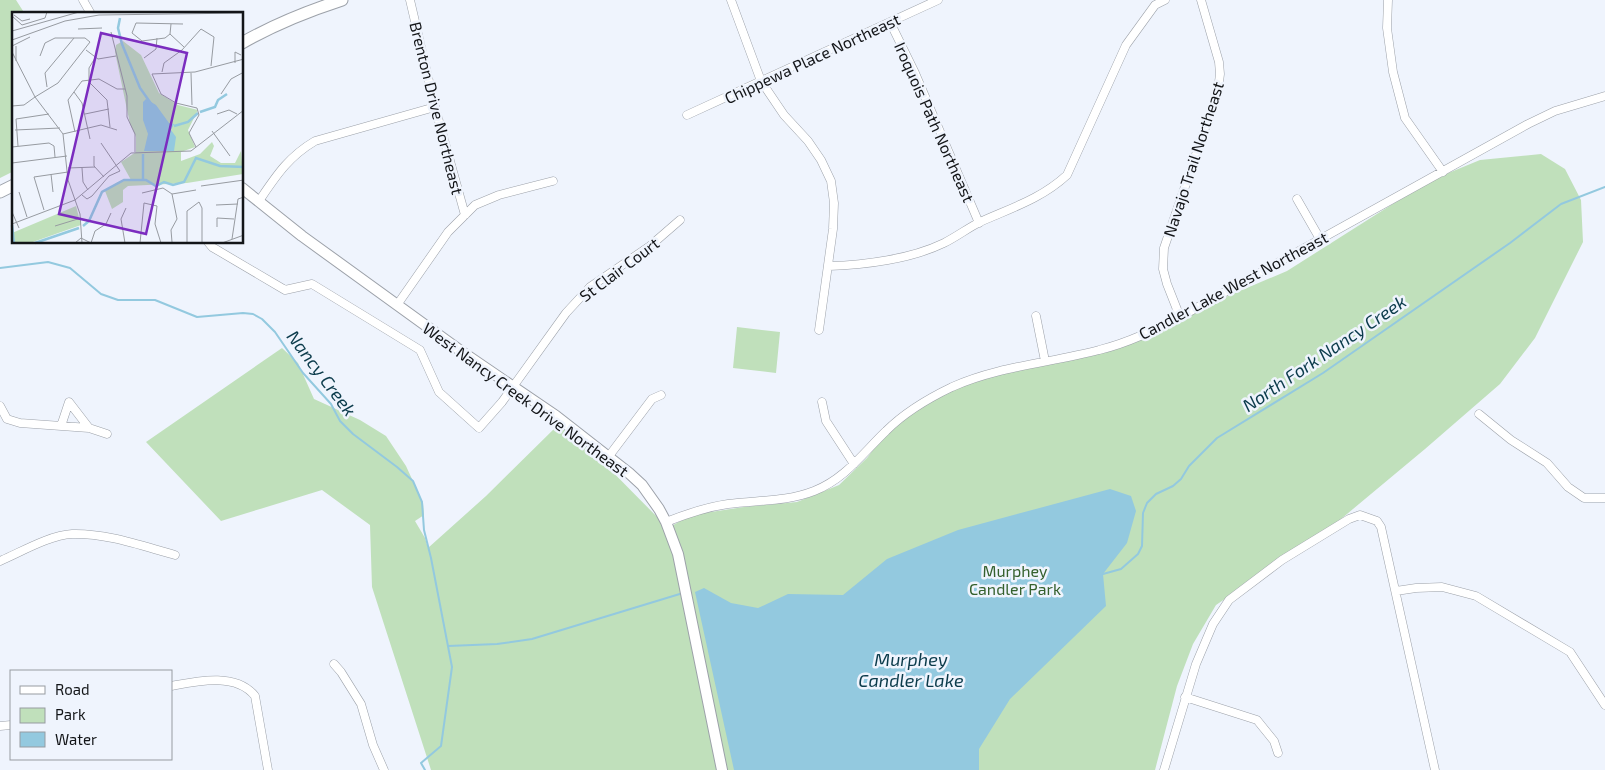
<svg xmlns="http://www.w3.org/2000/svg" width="1605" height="770" font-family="'Exo 2',sans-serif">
<rect width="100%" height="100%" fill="#eff4fd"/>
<path fill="#c0e0bb" d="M 0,0 L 16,0 L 25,14 L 14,14 L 14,171 L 0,178 Z
M 1541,154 L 1565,169 L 1581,200 L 1583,242 L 1535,338 L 1500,384 L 1425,449 L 1335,524 L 1216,605 L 1193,644 L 1177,686 L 1155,770 L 431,770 L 372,587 L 370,525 L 322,490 L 221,521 L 146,442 L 282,348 L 298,363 L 314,399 L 360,420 L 386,436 L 406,466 L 423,503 L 424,515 L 415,521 L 425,538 L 428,548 L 486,496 L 558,425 L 591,450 L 668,528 L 691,515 L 744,507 L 797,502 L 839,485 L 867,458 L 894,422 L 948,390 L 984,378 L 1076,357 L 1148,330 L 1287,271 L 1429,181 L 1480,160 Z
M 737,327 L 780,332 L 776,373 L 733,368 Z"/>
<path fill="#93c9df" d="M 1110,489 L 1131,496 L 1136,511 L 1127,543 L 1103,574 L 1106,606 L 1010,699 L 979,749 L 979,770 L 734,770 L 695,592 L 704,588 L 731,603 L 758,608 L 788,594 L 843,595 L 887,559 L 958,530 Z"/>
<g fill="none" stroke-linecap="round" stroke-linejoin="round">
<path stroke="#93c9df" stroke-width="2" d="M 0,268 L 48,262 L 70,268 L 101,294 L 118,300 L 155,300 L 197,317 L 243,313 L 253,314 L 262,319 L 275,332 L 303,373 L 331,404 L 340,421 L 353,434 L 397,467 L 413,481 L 422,502 L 424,530 L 431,558 L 452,667 L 441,746 L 421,763 L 425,770
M 1103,574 L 1121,569 L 1138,554 L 1142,546 L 1143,513 L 1147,503 L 1156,494 L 1173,486 L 1181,479 L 1189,466 L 1217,438 L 1323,373 L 1510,243 L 1561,204 L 1605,187
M 448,646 L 497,644 L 532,639 L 683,593"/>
<g stroke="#9ca1a9" stroke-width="9">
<path id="minor" d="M 83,0 L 91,14
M 410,0 L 435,107 L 465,215
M 731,0 L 761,81 L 784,115 L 808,141 L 821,160 L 831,181 L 834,203 L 833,229 L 819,330
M 1388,0 L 1387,28 L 1393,72 L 1405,118 L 1443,172
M 890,22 L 915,73 L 979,223
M 687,115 L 938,0
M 1297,199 L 1320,239
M 259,201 C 276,176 288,157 315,141 L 435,107
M 208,242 L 212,247 L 285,290 L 312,284 L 420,350 L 439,392 L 479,428 L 502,402 L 566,313 L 590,287 L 650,246 L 680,220
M 829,266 C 865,265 911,259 944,243 C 956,237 968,228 980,222 C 1011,208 1041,199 1067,175 L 1126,45 L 1155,5 L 1165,0
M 397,305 L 448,232 L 475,205 L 499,195 L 553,181
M 1036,316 L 1045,361
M 1180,317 L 1167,284 L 1163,269 L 1164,248 L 1218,90 L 1220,74 L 1219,62 L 1201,0
M 822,402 L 826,421 L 854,464
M 0,406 L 7,419 L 20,423 L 89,428 L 107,434
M 1479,414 L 1511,440 L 1547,463 L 1568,487 L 1584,498 L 1605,498
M 61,426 L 69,402 L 89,428
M 609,456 L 652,399 L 661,395
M 666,522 C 686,514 707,507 728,504 C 757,500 786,502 814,491 C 845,479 863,453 886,431 C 905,412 929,398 952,387 C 999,366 1050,363 1099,350 C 1128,343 1154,330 1180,317 L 1528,124 L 1555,111 L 1605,96
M 0,561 C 21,552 50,535 72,534 C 107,533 142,546 175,555
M 1396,591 L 1416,588 L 1442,587 L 1476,596 L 1570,652 L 1605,705
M 334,664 L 341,672 L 361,704 L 373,745 L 384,770
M 171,686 C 197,681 236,672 255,696 L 268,770
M 1185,697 L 1257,720 L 1274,741 L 1278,753
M 0,726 L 11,725
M 1164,770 L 1196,664 L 1213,624 L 1229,600 L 1282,560 L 1349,519 L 1360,515 L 1377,521 L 1381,527 L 1435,770"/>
</g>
<g stroke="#9ca1a9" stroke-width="12">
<path id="tertiary" d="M 242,188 L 302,236 L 465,354 L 556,416 L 629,473 L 642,485 L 659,509 L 666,522 L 678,554 L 722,770"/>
</g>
<g stroke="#9ca1a9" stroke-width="13">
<path id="secondary" d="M 242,43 C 275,24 305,12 342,0
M 0,192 L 14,185"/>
</g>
<use href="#minor" stroke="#fff" stroke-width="8"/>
<use href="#tertiary" stroke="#fff" stroke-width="10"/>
<use href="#secondary" stroke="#fff" stroke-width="11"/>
</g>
<g text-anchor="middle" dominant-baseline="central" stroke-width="5" stroke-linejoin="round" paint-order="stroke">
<g font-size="16" fill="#131518" stroke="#eff4fd">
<text transform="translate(812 58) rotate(-25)">Chippewa Place Northeast</text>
<text transform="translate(437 108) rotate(76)">Brenton Drive Northeast</text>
<text transform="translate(935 122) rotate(66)">Iroquois Path Northeast</text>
<text transform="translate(1193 159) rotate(-72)">Navajo Trail Northeast</text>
<text transform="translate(619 269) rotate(-37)">St Clair Court</text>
<text transform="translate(1233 285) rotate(-28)">Candler Lake West Northeast</text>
<text transform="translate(526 399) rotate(36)">West Nancy Creek Drive Northeast</text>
</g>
<g font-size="16" fill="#35612e" stroke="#eff4fd">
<text x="1015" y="570">Murphey<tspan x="1015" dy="18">Candler Park</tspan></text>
</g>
<g font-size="18" font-style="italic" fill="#0b3b4b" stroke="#eff4fd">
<text transform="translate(1324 353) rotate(-34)">North Fork Nancy Creek</text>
<text transform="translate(322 373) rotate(53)">Nancy Creek</text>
<text x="911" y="659">Murphey<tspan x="911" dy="21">Candler Lake</tspan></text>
</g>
</g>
<g transform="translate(12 12)">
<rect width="231" height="231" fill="#eff4fd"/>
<path d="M 111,29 L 129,43 L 147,81 L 166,93 L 186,98 L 176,118 L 183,135 L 169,140 L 169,149 L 188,142 L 200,130 L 202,134 L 198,144 L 209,151 L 223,151 L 229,139 L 231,162 L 175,171 L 116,174 L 111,178 L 111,190 L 100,197 L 93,179 L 106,170 L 119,168 L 109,150 L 124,140 L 124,125 L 118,112 L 103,40 L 104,33 ZM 64,194 L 69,213 L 18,231 L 0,231 L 0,221 Z" fill="#c0e0bb"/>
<path d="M 134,87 L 144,93 L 157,111 L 162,112 L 159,118 L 164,125 L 162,139 L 132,139 L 136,122 L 131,108 L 131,90 Z" fill="#93c9df"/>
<path fill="none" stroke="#93c9df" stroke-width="2.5" d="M 108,6 L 106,16 L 110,32 L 128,76 L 140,93M 188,100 L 203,95 L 206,88 L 215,82M 162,114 L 176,110 L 186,101M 131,168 L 131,142M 0,213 L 2,231M 71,214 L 77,209 L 90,180 L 112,168 L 134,168 L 144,174 L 152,170 L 161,173 L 172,170 L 184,146 L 208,154 L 232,155M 23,231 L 67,216"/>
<path fill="none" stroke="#979ba1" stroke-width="1" d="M 2,3 L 10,9 L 18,7M 0,4 L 10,13 L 33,6 L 35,0M 159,12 L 158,22 L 153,26 L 130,29 L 120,21 L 124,11 L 171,12M 66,17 L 90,16M 0,19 L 67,0M 99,20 L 115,84 L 115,105 L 123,122 L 123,140M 158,22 L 172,35M 0,28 L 53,9 L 87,3 L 232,1M 0,34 L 18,25M 4,34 L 4,49M 74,38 L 86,47 L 104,44M 0,40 L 23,85 L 51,122 L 56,168 L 68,202 L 70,231M 83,46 L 77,56 L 77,70 L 95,88 L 98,115M 132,46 L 144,37 L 145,26M 223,51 L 223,40 L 229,43M 150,60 L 152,51 L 170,38 L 189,17 L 202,25 L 199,54M 179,61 L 180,93M 35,75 L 33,61 L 62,26M 62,80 L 70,91 L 78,127M 209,82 L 219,67 L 232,60M 23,85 L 46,71 L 78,30 L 73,26 L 43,26 L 33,31 L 28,44M 0,94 L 12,93 L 23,85M 73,102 L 97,97M 205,102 L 217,98 L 225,102M 3,118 L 48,116M 200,119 L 218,144M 63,120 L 56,88 L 70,69 L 87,67 L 105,77 L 113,77M 51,122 L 89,113 L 105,118M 6,134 L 4,107 L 37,102M 0,135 L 37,131 L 42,134 L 43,145M 184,135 L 177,121 L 187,103 L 185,96 L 164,91 L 149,82 L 140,62 L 183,60 L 232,47M 82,144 L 82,154 L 92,165M 0,151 L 55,144M 56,156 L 83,155M 70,156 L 71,170 L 76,178M 39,162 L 41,180M 189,174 L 232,168M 7,180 L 15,205M 130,181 L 151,176 L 160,182M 70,183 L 75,187 L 80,184 L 97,164 L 108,159 L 89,131M 204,193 L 226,192M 32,198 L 22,165 L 56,160M 0,200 L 7,216M 0,212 L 63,188 L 119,141 L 179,139 L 232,98M 43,214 L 69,206M 205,215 L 205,206 L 222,207M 220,227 L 226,187 L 232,185M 160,230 L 159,218 L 165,207 L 160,182 L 184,178M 63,231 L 69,226 L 79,231M 79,231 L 83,219 L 94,212 L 99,201M 113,231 L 109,207 L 114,196M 128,231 L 132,191 L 145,194 L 143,212 L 149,231M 175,231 L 175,199 L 187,190 L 190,196 L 190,231M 210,231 L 232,223"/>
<path fill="#7b2cbf" fill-opacity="0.15" stroke="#7b2cbf" stroke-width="2.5" d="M 89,21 L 175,41 L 134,222 L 47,202 Z"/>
<rect width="231" height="231" fill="none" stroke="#131518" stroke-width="2.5"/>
</g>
<rect x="10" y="670" width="162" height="90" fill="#eff4fd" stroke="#979ba1"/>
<rect x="20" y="686" width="25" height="8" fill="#ffffff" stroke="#979ba1"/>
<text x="55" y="695" font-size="15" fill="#131518">Road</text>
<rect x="20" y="708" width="25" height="15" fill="#c0e0bb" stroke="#979ba1"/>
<text x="55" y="720" font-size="15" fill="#131518">Park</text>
<rect x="20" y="732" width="25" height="15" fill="#93c9df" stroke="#979ba1"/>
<text x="55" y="745" font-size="15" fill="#131518">Water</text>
</svg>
